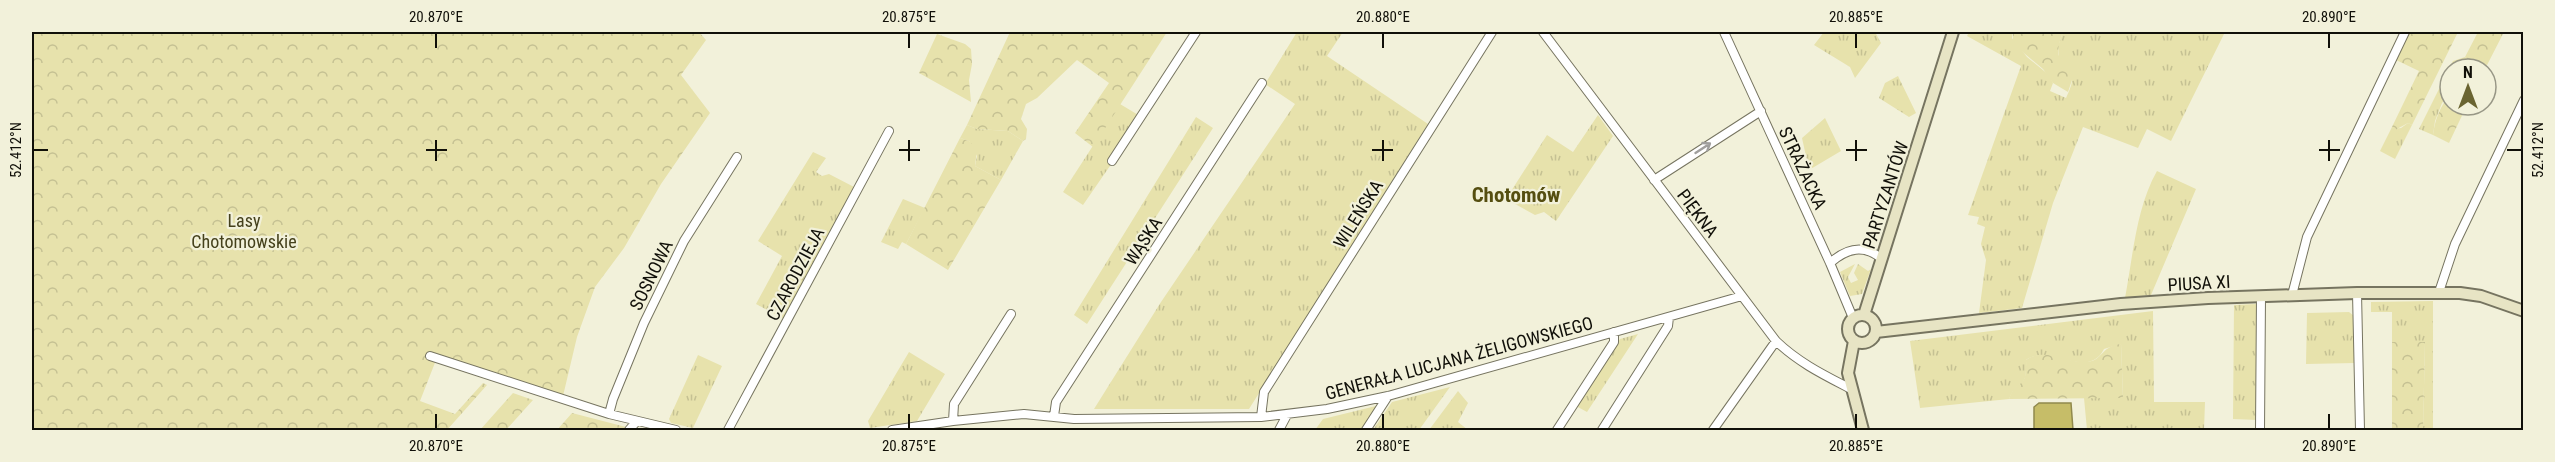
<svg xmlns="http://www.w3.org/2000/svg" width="2555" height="462" font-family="'Roboto Condensed',sans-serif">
<defs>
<pattern id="grass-tufts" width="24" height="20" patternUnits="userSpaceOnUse" patternTransform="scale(1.5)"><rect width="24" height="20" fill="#e7e2ac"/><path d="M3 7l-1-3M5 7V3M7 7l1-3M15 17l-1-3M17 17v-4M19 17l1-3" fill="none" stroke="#c5c193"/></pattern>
<pattern id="forest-crowns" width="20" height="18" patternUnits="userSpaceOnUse" patternTransform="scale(1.5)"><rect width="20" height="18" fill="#e7e2ac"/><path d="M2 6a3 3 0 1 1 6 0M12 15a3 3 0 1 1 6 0" fill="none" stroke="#c5c193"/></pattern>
</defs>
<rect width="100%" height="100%" fill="#f2f1da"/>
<path fill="url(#grass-tufts)" d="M 1297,32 L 1343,32 L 1327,56 L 1428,124 L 1249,409 L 1094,409 L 1161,302 L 1295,104 L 1265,84 Z
M 1824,32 L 1875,32 L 1881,43 L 1855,78 L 1850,67 L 1814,45 Z
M 1969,32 L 2013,32 L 2012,38 L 2027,57 L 2049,75 L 2053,83 L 2050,91 L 2066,98 C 2075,78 2075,76 2059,60 L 2058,46 L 2063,32 L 2225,32 L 2171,141 L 2147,129 L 2138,148 L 2083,127 L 2053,203 L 2022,308 L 1979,313 L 1986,260 L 1981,244 L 1985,227 L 1977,224 L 1979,217 L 1968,215 L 2021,66 L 1967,36 Z
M 2465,57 L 2472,63 L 2484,69 L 2450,69 L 2450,94 L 2442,103 L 2435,121 L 2433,135 L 2419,129 L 2453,61 Z
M 1898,76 L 1916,113 L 1909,117 L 1879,98 L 1885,83 Z
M 1120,104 L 1140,116 L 1108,160 L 1112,163 L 1083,205 L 1063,192 Z
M 1598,115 L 1613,136 L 1556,221 L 1544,212 L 1535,215 L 1506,199 L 1547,135 L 1573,152 Z
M 1196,117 L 1213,128 L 1087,324 L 1074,315 Z
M 1825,118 L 1841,151 L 1809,170 L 1802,138 Z
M 2408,123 L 2412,125 L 2395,159 L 2380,151 L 2391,129 L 2401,128 Z
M 967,125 L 977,129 L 1008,131 L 1023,141 L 1001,180 L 975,166 L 977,156 L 969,141 L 960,138 Z
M 813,152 L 826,158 L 816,172 L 822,176 L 829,174 L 856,188 L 784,319 L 756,304 L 782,256 L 758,241 Z
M 2157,171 L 2196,189 L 2151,295 L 2125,298 C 2133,256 2136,208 2157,171 Z
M 903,199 L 925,208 L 906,244 L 902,242 L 898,249 L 881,242 Z
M 1855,264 L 1848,277 L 1851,283 L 1858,280 L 1854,273 L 1858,264 L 1868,271 L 1871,269 L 1862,294 L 1850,296 L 1840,272 Z
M 2433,301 L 2433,430 L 2423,430 L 2425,342 L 2392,342 L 2392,312 L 2371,312 L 2371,302 Z
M 2257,304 L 2257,420 L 2233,419 L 2234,305 Z
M 2153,311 L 2154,402 L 2205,402 L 2204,430 L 2087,430 L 2084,398 L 2123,397 L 2121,344 L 2104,349 C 2088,381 2049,343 2026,360 C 2027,394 2019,375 2009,399 L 1920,408 L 1910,341 Z
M 2349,312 L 2354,316 L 2355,363 L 2306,364 L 2307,313 Z
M 1638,334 L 1587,412 L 1576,406 L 1620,339 Z
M 909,352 L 945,374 L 917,421 L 870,428 L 868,421 Z
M 698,355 L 722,366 L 693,428 L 671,423 L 669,419 Z
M 1450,387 L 1419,430 L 1373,430 L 1392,402 Z
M 1458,391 L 1468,403 L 1458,422 L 1468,430 L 1429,430 Z
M 1380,405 L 1363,430 L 1315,430 L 1323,419 Z"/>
<path fill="url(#forest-crowns)" d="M 32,32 L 699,32 L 706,40 L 681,75 L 710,113 L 661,184 L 624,248 L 595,287 L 577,337 L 563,396 L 438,355 L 420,401 L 455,414 L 483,383 L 487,385 L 447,430 L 32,430 Z
M 1010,32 L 1167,32 L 1093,147 L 1075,133 L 1109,83 L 1077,60 L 1037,98 L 1026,104 L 1021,119 L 1027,129 L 1026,139 L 1023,141 L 1008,131 L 977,129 L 967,125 Z
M 2013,32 L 2063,32 C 2051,64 2064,55 2073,77 L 2068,92 L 2053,83 L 2043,69 L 2013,44 Z
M 2409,32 L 2458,32 L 2412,125 L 2408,123 L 2395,130 L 2391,129 L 2419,71 L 2396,60 Z
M 2478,32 L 2504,32 L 2485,69 L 2472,63 L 2465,57 Z
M 937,34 L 965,44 L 971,49 L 972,64 L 969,80 L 971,102 L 919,73 Z
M 2450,94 L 2450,105 L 2467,105 L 2449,143 L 2433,135 C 2435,119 2440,107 2450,94 Z
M 960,138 L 969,141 L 977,150 L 975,166 L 1001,180 L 948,270 L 906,244 Z
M 2392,342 L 2425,342 L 2423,430 L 2392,430 Z
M 2121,344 L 2123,398 L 2009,399 C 2017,375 2027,394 2026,360 C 2044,347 2064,362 2085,362 C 2103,362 2100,346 2121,344 Z
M 513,393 L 533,400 L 506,430 L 480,430 Z
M 572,413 L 626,427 L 623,430 L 557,430 Z"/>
<path fill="#c6bd68" stroke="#90894c" stroke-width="1.5" d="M 2039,403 L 2071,403 L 2073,430 L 2034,430 L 2034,407 Z"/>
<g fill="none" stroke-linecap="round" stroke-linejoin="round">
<g stroke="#767460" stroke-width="10">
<path id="street" d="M 1543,32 L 1776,341 C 1799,363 1824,375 1851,389
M 1724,32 L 1830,263 L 1853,318
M 1112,161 L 1196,32
M 1654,180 L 1761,111
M 1830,263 C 1847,248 1864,244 1882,259
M 2439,292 L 2455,244 L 2524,100
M 2357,293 L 2360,430
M 2292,295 L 2307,237 L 2405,32
M 430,356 L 609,414 L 676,430
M 609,414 L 613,399 L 644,323 L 684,241 L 737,157
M 1054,416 L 1056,402 L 1262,83
M 1261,417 L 1264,392 L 1492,32
M 953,421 L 954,404 L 1011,314
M 629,430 L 637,421
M 728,430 L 889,131
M 892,430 L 953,421 L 1024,414 L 1074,419 L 1261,417 L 1327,409 L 1388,396 L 1742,296
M 1279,430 L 1287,415
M 1366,430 L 1388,396
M 1557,430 L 1614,342 L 1614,332
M 1602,430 L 1668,326 L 1669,317
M 1713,430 L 1776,341
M 2260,430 L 2261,296"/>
</g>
<g stroke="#767460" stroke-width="14">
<path id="secondary" d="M1848 329a14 14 0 1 1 28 0a14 14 0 1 1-28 0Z
M 1864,315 L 1953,32
M 1876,332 L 2121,304 L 2208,298 L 2357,293 L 2460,293 L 2481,296 L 2524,311
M 1854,341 L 1848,373 L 1863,430"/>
</g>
<use href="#street" stroke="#fff" stroke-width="8"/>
<use href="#secondary" stroke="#e7e4c4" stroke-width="10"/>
</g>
<defs><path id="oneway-shaft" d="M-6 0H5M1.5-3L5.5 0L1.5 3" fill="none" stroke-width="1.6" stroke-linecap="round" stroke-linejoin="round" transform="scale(1.5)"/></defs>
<use stroke="#a09f9d" href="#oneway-shaft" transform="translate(1703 148) rotate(-33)"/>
<path fill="none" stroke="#111009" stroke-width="2" d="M 436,33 L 436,48M 909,33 L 909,48M 1383,33 L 1383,48M 1856,33 L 1856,48M 2329,33 L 2329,48M 436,140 L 436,161M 909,140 L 909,161M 1383,140 L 1383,161M 1856,140 L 1856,161M 2329,140 L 2329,161M 33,150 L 48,150M 426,150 L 447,150M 899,150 L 920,150M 1372,150 L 1393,150M 1846,150 L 1867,150M 2319,150 L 2340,150M 2507,150 L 2522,150M 436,414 L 436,429M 909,414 L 909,429M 1383,414 L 1383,429M 1856,414 L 1856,429M 2329,414 L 2329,429"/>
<g text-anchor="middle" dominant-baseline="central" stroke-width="4.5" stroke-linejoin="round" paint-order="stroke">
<g font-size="18" fill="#111009" stroke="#f2f1da">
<text transform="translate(1803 168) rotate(65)">STRAŻACKA</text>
<text transform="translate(1885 195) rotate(-72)">PARTYZANTÓW</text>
<text transform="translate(1698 213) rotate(53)">PIĘKNA</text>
<text transform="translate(1358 214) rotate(-58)">WILEŃSKA</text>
<text transform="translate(1143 241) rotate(-57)">WĄSKA</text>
<text transform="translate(795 274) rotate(-62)">CZARODZIEJA</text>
<text transform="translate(651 275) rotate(-64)">SOSNOWA</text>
<text transform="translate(2199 283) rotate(-3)">PIUSA XI</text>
<text transform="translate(1459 358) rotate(-15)">GENERAŁA LUCJANA ŻELIGOWSKIEGO</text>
</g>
<g font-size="18" fill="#45411c" stroke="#f2f1da">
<text x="244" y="220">Lasy<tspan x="244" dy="21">Chotomowskie</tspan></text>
</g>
<g font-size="21" font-weight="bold" fill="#554e10" stroke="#f2f1da">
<text x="1516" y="195">Chotomów</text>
</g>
</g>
<rect width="2555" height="462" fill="none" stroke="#f2f1da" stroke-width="66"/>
<g transform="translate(2468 87)"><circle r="28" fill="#f2f1da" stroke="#989786" stroke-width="1.5"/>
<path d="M0-4.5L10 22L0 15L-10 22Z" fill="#6a6431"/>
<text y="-9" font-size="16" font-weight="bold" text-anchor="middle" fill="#111009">N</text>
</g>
<rect x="33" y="33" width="2489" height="396" fill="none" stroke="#111009" stroke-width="2"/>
<g font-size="15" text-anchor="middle" fill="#111009">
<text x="436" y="22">20.870°E</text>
<text x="909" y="22">20.875°E</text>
<text x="1383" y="22">20.880°E</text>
<text x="1856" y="22">20.885°E</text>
<text x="2329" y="22">20.890°E</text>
<text transform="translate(16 150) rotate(-90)" y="5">52.412°N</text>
<text transform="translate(2538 150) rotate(-90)" y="5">52.412°N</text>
<text x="436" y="451">20.870°E</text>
<text x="909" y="451">20.875°E</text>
<text x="1383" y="451">20.880°E</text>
<text x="1856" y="451">20.885°E</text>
<text x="2329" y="451">20.890°E</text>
</g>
</svg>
